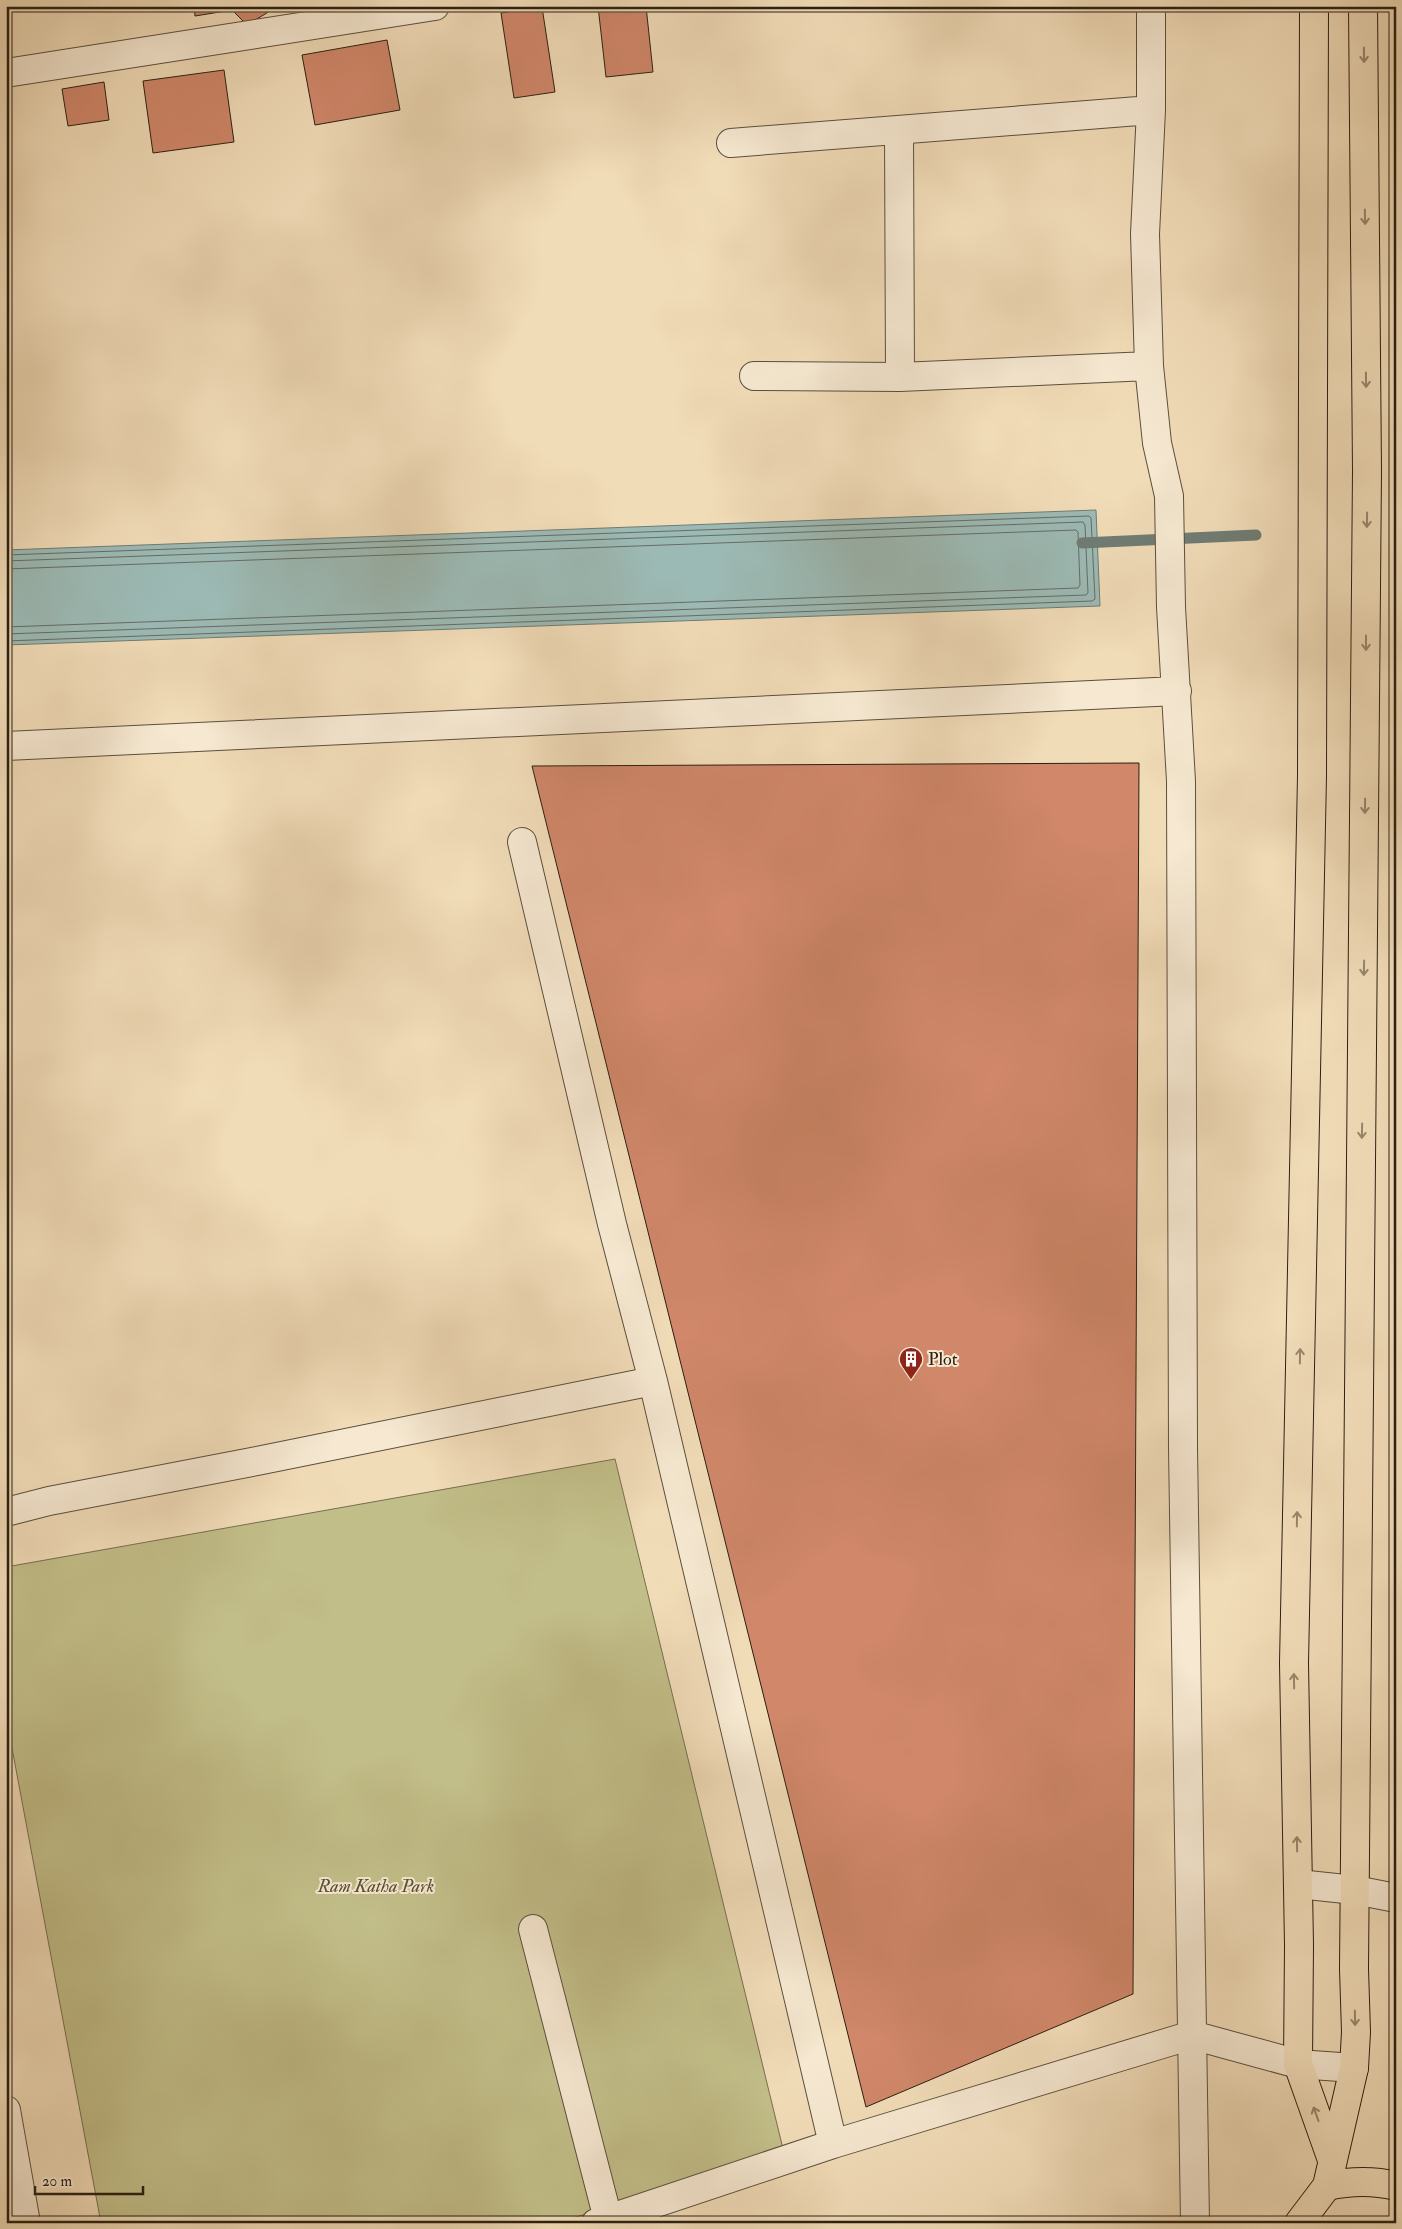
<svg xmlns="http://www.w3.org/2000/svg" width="1402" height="2229" font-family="'IM FELL Double Pica',serif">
<rect width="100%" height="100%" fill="#f1dcb8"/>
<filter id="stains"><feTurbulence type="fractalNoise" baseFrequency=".004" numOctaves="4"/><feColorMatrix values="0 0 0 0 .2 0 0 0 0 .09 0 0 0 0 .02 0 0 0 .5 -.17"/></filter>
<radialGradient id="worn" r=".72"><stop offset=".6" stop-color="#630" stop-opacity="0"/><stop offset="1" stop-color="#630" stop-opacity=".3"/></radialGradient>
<path fill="#c2be89" stroke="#766f4e" d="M 615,1459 L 785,2157 L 555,2223 L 101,2223 L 6,1716 L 6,1567 Z"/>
<path fill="#9cbab5" stroke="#6f7c74" d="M 1096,510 L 1100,606 L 6,645 L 6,550 Z"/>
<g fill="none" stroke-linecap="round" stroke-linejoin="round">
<path stroke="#646d64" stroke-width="1" d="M 6,555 L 1089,516 L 1091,518 L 1095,599 L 1092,601 L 6,641
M 6,561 L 1083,522 L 1085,525 L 1088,593 L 1086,595 L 6,634
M 6,569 L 1076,530 L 1078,532 L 1080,585 L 1078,588 L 6,627"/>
<path stroke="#6f7c74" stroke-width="11" d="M 1082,543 L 1256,535"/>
</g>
<path fill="#d0876a" stroke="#2b2012" d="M 194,6 L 268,6 L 270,11 L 247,25 L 232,10 L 195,16 Z
M 598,6 L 646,6 L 653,72 L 606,77 Z
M 542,7 L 555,92 L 514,98 L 501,13 Z
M 387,40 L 400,110 L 315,125 L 302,55 Z
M 224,70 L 234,142 L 153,153 L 143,81 Z
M 104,82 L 109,120 L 68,126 L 62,89 Z
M 1139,763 L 1133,1994 L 866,2107 L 532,766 Z"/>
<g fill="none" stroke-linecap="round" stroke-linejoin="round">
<g stroke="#5c4f3c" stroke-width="30">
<path id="minor" d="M 1151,6 L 1151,110 L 1145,234 L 1149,366 L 1157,443 L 1169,496 L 1171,607 L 1181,781 L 1183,1448 L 1195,2223
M 6,73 L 435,6
M 899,130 L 900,377
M 731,143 L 1151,110
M 754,376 L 900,377 L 1149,366
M 6,746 L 1177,691
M 522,842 L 612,1224 L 653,1381 L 833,2144
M 6,1512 L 49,1501 L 257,1461 L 653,1381
M 1298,1884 L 1355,1890 L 1396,1898
M 533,1929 L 608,2219
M 6,2110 L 26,2223
M 596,2223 L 833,2144 L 1192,2035 L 1298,2064 L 1354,2068"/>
</g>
<g stroke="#2b2012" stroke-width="30">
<path id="major" d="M 1327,2186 C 1350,2181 1372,2180 1396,2186"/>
</g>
<g stroke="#2b2012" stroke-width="30">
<path id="highway" d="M 1314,6 L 1312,776 L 1294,1663 L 1299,1945 L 1298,2064 L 1332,2160
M 1299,2223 L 1327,2186 L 1354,2068 L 1356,2032 L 1354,1969 L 1367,471 L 1363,6"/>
</g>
<use href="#minor" stroke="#f6e8d1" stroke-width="28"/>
<use href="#major" stroke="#f1dcb8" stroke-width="28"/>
<use href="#highway" stroke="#f1dcb8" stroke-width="28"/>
</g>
<defs><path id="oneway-shaft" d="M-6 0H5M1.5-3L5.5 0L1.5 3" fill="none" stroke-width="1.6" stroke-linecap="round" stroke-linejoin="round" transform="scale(1.25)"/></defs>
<g stroke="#98876d">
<use href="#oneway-shaft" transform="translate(1364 55) rotate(89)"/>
<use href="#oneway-shaft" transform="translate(1365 217) rotate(89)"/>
<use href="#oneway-shaft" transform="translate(1366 380) rotate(89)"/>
<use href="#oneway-shaft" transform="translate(1367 520) rotate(91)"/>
<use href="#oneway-shaft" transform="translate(1366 643) rotate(90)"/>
<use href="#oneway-shaft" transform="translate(1365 806) rotate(91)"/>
<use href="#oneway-shaft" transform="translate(1364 968) rotate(91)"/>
<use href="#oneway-shaft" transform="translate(1362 1131) rotate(91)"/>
<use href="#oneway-shaft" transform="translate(1300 1356) rotate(-89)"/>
<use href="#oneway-shaft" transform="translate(1297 1519) rotate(-89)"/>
<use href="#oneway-shaft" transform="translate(1294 1681) rotate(-91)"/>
<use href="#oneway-shaft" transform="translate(1297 1844) rotate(-91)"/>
<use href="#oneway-shaft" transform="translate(1355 2018) rotate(89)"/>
<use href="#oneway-shaft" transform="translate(1316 2114) rotate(-110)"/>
</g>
<defs>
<g id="building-pin" transform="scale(1.25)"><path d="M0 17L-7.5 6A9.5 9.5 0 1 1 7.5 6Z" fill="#8f2418" stroke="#f6e8d1"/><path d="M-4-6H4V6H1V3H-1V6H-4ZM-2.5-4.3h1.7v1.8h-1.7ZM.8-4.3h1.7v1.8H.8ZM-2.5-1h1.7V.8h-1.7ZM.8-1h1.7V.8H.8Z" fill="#fff"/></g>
</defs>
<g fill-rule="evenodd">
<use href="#building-pin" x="911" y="1359"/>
</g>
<g text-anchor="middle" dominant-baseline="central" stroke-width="4" stroke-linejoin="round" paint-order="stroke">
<g font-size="18" fill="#2b2012" stroke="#f6e8d1" text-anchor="start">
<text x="928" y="1359">Plot</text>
</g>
<g font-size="18" font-style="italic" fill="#584f36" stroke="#f6e8d1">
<text x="376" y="1886">Ram Katha Park</text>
</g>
</g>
<rect width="1402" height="2229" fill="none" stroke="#f1dcb8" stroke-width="25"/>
<rect x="8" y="8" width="1387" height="2214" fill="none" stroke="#2b2012" stroke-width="2.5"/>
<rect x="12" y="12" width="1377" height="2204" fill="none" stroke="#2b2012"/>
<path d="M35 2186v8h108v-8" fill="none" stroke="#2b2012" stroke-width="2.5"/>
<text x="42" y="2186" font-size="15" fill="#2b2012" stroke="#f6e8d1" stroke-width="4" paint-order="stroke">20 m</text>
<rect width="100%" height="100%" filter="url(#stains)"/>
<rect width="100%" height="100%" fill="url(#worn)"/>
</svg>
